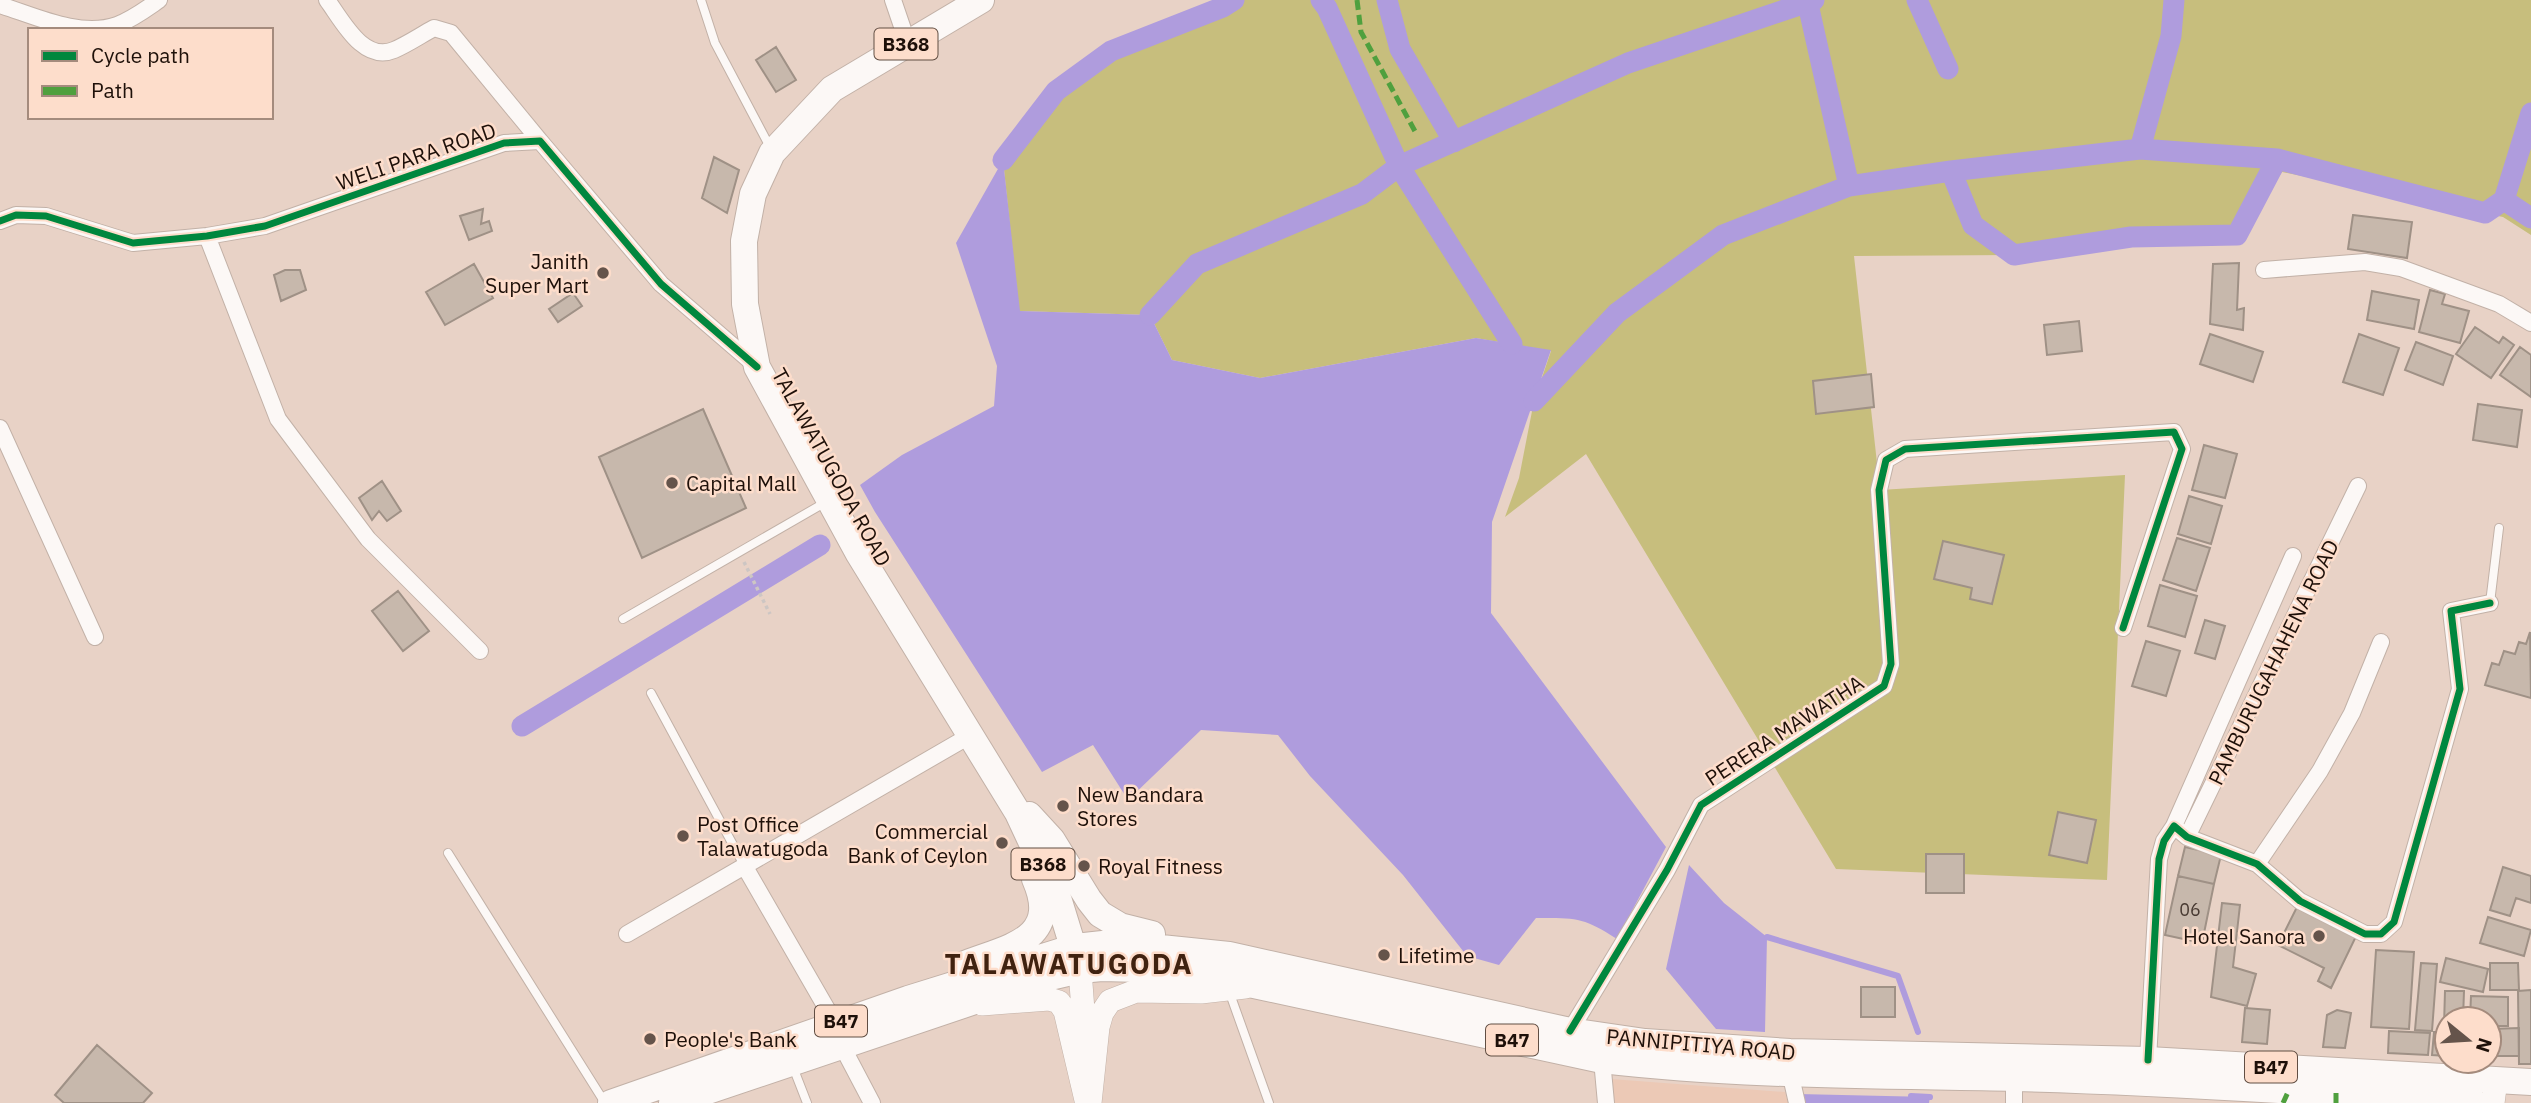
<svg xmlns="http://www.w3.org/2000/svg" width="2531" height="1103" font-family="'IBM Plex Sans',sans-serif">
<rect width="100%" height="100%" fill="#e8d2c6"/>
<path fill="#ecc9b6" d="M 1611,1079 L 1785,1092 L 1788,1103 L 1613,1103 Z"/>
<path fill="#c7be7d" d="M 1234,0 L 2531,0 L 2531,235 L 2503,217 L 2282,172 L 2237,235 L 2131,237 L 2014,255 L 1854,256 L 1880,490 L 2125,475 L 2107,880 L 1836,869 L 1586,454 L 1505,517 L 1519,478 L 1534,401 L 1551,351 L 1476,338 L 1260,378 L 1172,360 L 1150,315 L 1019,311 L 1003,160 L 1056,91 L 1111,51 L 1223,7 Z"/>
<path fill="#af9cdd" d="M 1003,160 L 1020,311 L 1150,315 L 1172,360 L 1260,378 L 1476,338 L 1551,350 L 1492,522 L 1491,613 L 1666,847 L 1617,939 C 1583,917 1576,918 1536,918 L 1499,965 L 1467,956 L 1403,875 L 1310,776 L 1278,735 L 1201,730 L 1128,800 L 1093,745 L 1042,772 L 875,512 L 860,485 L 902,455 L 994,406 L 997,366 L 956,243 Z
M 1689,865 L 1724,903 L 1767,937 L 1765,1032 L 1716,1029 L 1666,969 Z
M 1798,1094 L 1930,1097 L 1929,1103 L 1800,1103 Z"/>
<g fill="none" stroke-linecap="round" stroke-linejoin="round">
<path stroke="#af9cdd" stroke-width="6" d="M 1767,937 L 1898,976 L 1918,1032
M 1911,1096 L 1930,1097"/>
<path stroke="#af9cdd" stroke-width="21" d="M 1321,0 L 1327,8 L 1399,166 L 1512,344
M 1387,0 L 1400,49 L 1454,142
M 1807,0 L 1849,186
M 1917,0 L 1948,69
M 2140,149 L 2171,36 L 2174,0
M 1003,160 L 1056,91 L 1111,51 L 1223,7 L 1234,0
M 1951,171 L 1973,225 L 2014,255 L 2131,237 L 2237,235 L 2277,159
M 2504,200 L 2531,218
M 1150,315 L 1197,264 L 1362,194 L 1399,166 L 1628,63 L 1814,0
M 1534,401 L 1617,313 L 1723,235 L 1849,186 L 1951,171 L 2140,149 L 2277,159 L 2485,213 L 2504,200 L 2531,113
M 522,726 L 820,545"/>
</g>
<path fill="#c7b8ac" stroke="#9f9186" stroke-width="2" d="M 776,47 L 796,80 L 776,92 L 756,60 Z
M 714,157 L 739,170 L 727,213 L 702,198 Z
M 483,209 L 481,224 L 489,221 L 492,231 L 469,240 L 460,216 Z
M 2353,215 L 2412,222 L 2407,258 L 2348,249 Z
M 2239,263 L 2237,310 L 2244,308 L 2243,330 L 2210,324 L 2213,264 Z
M 474,264 L 493,298 L 445,325 L 426,292 Z
M 285,270 L 300,270 L 306,290 L 281,301 L 274,275 Z
M 2430,290 L 2445,294 L 2442,304 L 2469,311 L 2460,343 L 2419,332 Z
M 2372,291 L 2419,300 L 2414,329 L 2367,320 Z
M 573,293 L 582,306 L 558,322 L 549,309 Z
M 2079,321 L 2082,351 L 2047,355 L 2044,325 Z
M 2475,327 L 2499,343 L 2503,337 L 2514,345 L 2491,378 L 2456,354 Z
M 2210,334 L 2263,352 L 2253,382 L 2200,364 Z
M 2359,334 L 2399,348 L 2383,395 L 2343,382 Z
M 2416,342 L 2453,356 L 2443,385 L 2405,370 Z
M 2520,347 L 2531,355 L 2531,397 L 2500,375 Z
M 1871,374 L 1874,407 L 1816,414 L 1813,381 Z
M 2478,404 L 2522,410 L 2517,447 L 2473,440 Z
M 703,409 L 746,508 L 642,558 L 599,457 Z
M 2204,445 L 2237,454 L 2225,498 L 2192,490 Z
M 382,481 L 401,511 L 387,521 L 379,511 L 372,520 L 359,498 Z
M 2189,496 L 2222,506 L 2211,544 L 2178,534 Z
M 2177,538 L 2210,548 L 2196,591 L 2163,580 Z
M 1943,541 L 2004,555 L 1992,604 L 1970,599 L 1972,588 L 1934,579 Z
M 2160,585 L 2197,596 L 2185,637 L 2148,626 Z
M 398,591 L 429,631 L 403,651 L 372,611 Z
M 2205,620 L 2225,626 L 2215,659 L 2195,653 Z
M 2530,632 L 2531,698 L 2485,685 L 2492,663 L 2499,665 L 2504,651 L 2515,654 L 2519,642 L 2526,644 Z
M 2146,641 L 2180,651 L 2166,696 L 2132,686 Z
M 2058,812 L 2096,820 L 2087,863 L 2049,855 Z
M 2185,847 L 2221,855 L 2214,884 L 2178,876 Z
M 1926,854 L 1964,854 L 1964,893 L 1926,893 Z
M 2503,867 L 2531,876 L 2531,903 L 2516,898 L 2510,916 L 2490,910 Z
M 2178,876 L 2214,884 L 2202,943 L 2165,935 Z
M 2300,901 L 2361,926 L 2331,988 L 2318,981 L 2324,968 L 2278,945 Z
M 2222,903 L 2240,905 L 2233,967 L 2256,974 L 2247,1006 L 2211,997 Z
M 2488,917 L 2531,930 L 2524,956 L 2480,943 Z
M 2376,950 L 2414,952 L 2409,1029 L 2371,1027 Z
M 2446,958 L 2488,969 L 2483,992 L 2440,982 Z
M 2421,963 L 2437,964 L 2432,1031 L 2415,1030 Z
M 2490,963 L 2518,963 L 2519,990 L 2490,990 Z
M 1861,987 L 1895,987 L 1895,1017 L 1861,1017 Z
M 2531,990 L 2531,1064 L 2519,1064 L 2518,991 Z
M 2445,991 L 2464,991 L 2463,1019 L 2447,1019 L 2447,1026 L 2444,1026 Z
M 2471,996 L 2508,997 L 2508,1026 L 2489,1026 L 2489,1019 L 2470,1019 Z
M 2245,1008 L 2270,1010 L 2267,1044 L 2242,1042 Z
M 2337,1010 L 2351,1013 L 2345,1048 L 2323,1047 L 2327,1015 Z
M 2519,1028 L 2519,1056 L 2490,1056 L 2490,1029 Z
M 2389,1031 L 2430,1033 L 2428,1055 L 2388,1053 Z
M 2434,1032 L 2447,1032 L 2447,1056 L 2432,1055 Z
M 97,1045 L 152,1093 L 143,1103 L 64,1103 L 55,1095 Z"/>
<g fill="none" stroke-linecap="round" stroke-linejoin="round">
<g stroke="#c2b1a7" stroke-width="10">
<path id="lane" d="M 701,0 L 715,43 L 771,149
M 2490,603 L 2499,528
M 623,619 L 826,502
M 651,693 L 745,867
M 448,853 L 605,1103
M 1229,991 L 1269,1103
M 793,1067 L 807,1103"/>
</g>
<g stroke="#c2b1a7" stroke-width="18">
<path id="street" d="M 327,0 C 342,20 363,63 394,50 C 408,44 421,35 434,28 L 451,33 L 540,141
M 893,0 L 908,44
M 0,5 C 35,16 80,38 117,25 C 133,19 146,9 159,0
M 0,221 L 16,215 L 46,216 L 133,243 L 207,236 L 265,226 L 504,143 L 540,141 L 661,284 L 755,365
M 207,236 L 278,419 L 368,539 L 480,651
M 2264,270 L 2365,262 L 2401,268 L 2499,304 L 2531,323
M 0,428 L 95,637
M 2174,826 L 2293,556
M 2187,837 L 2358,486
M 2257,864 L 2320,771 L 2352,713 L 2381,642
M 745,867 L 835,1023
M 627,934 L 971,735
M 1570,1031 L 1667,870 L 1701,805 L 1884,686 L 1891,664 L 1879,490 L 1886,460 L 1905,449 L 2174,432 L 2182,449 L 2123,628
M 842,1046 L 872,1103
M 1602,1060 L 1606,1103
M 2148,1060 L 2159,859 L 2164,841 L 2174,826 L 2187,837 L 2257,864 L 2300,901 L 2365,934 L 2381,934 L 2394,922 L 2460,689 L 2451,611 L 2490,603
M 1789,1068 L 1797,1103
M 2014,1103 L 2014,1078"/>
</g>
<g stroke="#c2b1a7" stroke-width="24">
<path id="secondary" d="M 1080,970 L 1086,1051
M 982,1004 L 1049,999 L 1059,1002 L 1065,1011 L 1086,1100
M 1090,1103 L 1098,1027 L 1102,1013 L 1110,1001 L 1136,991 L 1201,992 L 1245,987
M 2493,1103 L 2496,1080"/>
</g>
<g stroke="#c2b1a7" stroke-width="28">
<path id="primary" d="M 981,0 L 832,89 L 772,153 L 753,194 L 744,241 L 745,304 L 757,367 L 859,554 L 1018,813 L 1059,901 L 1078,963
M 1029,815 L 1052,840 L 1089,900 L 1100,914 L 1120,926 L 1152,934
M 962,965 C 1007,947 1062,941 1035,879
M 611,1103 L 908,999 L 1075,947 L 1112,943 L 1229,955 L 1570,1031 L 1645,1042 L 1790,1052 L 2148,1060 L 2531,1082
M 672,1103 L 1037,980 L 1080,970 L 1102,968 L 1140,969 L 1226,979 L 1602,1060 C 1739,1076 1877,1075 2015,1078 C 2169,1082 2322,1092 2475,1103"/>
</g>
<path stroke="#cdc6c3" stroke-width="3.5" stroke-dasharray="3.5 3.5" stroke-linecap="butt" d="M 744,562 L 770,614"/>
<use href="#lane" stroke="#fcf8f6" stroke-width="8"/>
<use href="#street" stroke="#fcf8f6" stroke-width="16"/>
<use href="#secondary" stroke="#fcf8f6" stroke-width="23"/>
<use href="#primary" stroke="#fcf8f6" stroke-width="26"/>
<path stroke="#4fa03e" stroke-width="5" stroke-dasharray="10 5" stroke-linecap="butt" d="M 1357,0 L 1361,32 L 1417,135
M 2283,1103 L 2289,1090
M 2336,1103 L 2336,1093"/>
<g stroke="#fdddcb" stroke-width="11">
<path id="cycleway" d="M 0,221 L 16,215 L 46,216 L 133,243 L 207,236 L 265,226 L 504,143 L 540,141 L 661,284 L 757,367
M 1570,1031 L 1667,870 L 1701,805 L 1884,686 L 1891,664 L 1879,490 L 1886,460 L 1905,449 L 2174,432 L 2182,449 L 2123,628
M 2148,1060 L 2159,859 L 2164,841 L 2174,826 L 2187,837 L 2257,864 L 2300,901 L 2365,934 L 2381,934 L 2394,922 L 2460,689 L 2451,611 L 2490,603"/>
</g>
<use href="#cycleway" stroke="#00873e" stroke-width="7"/>
</g>
<g fill="#65544b" stroke="#fdddcb" stroke-width="2.5">
<circle cx="603" cy="273" r="7"/>
<circle cx="672" cy="483" r="7"/>
<circle cx="1063" cy="806" r="7"/>
<circle cx="683" cy="836" r="7"/>
<circle cx="1002" cy="843" r="7"/>
<circle cx="1084" cy="866" r="7"/>
<circle cx="2319" cy="936" r="7"/>
<circle cx="1384" cy="955" r="7"/>
<circle cx="650" cy="1039" r="7"/>
</g>
<g text-anchor="middle" dominant-baseline="central" stroke-width="5" stroke-linejoin="round" paint-order="stroke">
<g font-size="18" fill="#483a32">
<text x="2190" y="909">06</text>
</g>
<g fill="#fdddcb" stroke="#614e43" stroke-width="2">
<rect x="874.5" y="28.5" width="63" height="31" rx="5"/>
<rect x="1011.5" y="848.5" width="63" height="31" rx="5"/>
<rect x="815" y="1005.5" width="52" height="31" rx="5"/>
<rect x="1486" y="1024.5" width="52" height="31" rx="5"/>
<rect x="2245" y="1051.5" width="52" height="31" rx="5"/>
</g>
<g font-size="19" font-weight="bold" fill="#1e1009">
<text x="906" y="44">B368</text>
<text x="1043" y="864">B368</text>
<text x="841" y="1021">B47</text>
<text x="1512" y="1040">B47</text>
<text x="2271" y="1067">B47</text>
</g>
<g font-size="21" fill="#1e1009" stroke="#fdddcb">
<text transform="translate(416 156) rotate(-19)">WELI PARA ROAD</text>
<text transform="translate(832 467) rotate(61)">TALAWATUGODA ROAD</text>
<text transform="translate(2273 662) rotate(-64)">PAMBURUGAHAHENA ROAD</text>
<text transform="translate(1784 730) rotate(-33)">PERERA MAWATHA</text>
<text transform="translate(1701 1044) rotate(5)">PANNIPITIYA ROAD</text>
</g>
<g font-size="21" fill="#1e1009" stroke="#fdddcb" text-anchor="start">
<text x="589" y="261" text-anchor="end">Janith<tspan x="589" dy="24">Super Mart</tspan></text>
<text x="686" y="483">Capital Mall</text>
<text x="1077" y="794">New Bandara<tspan x="1077" dy="24">Stores</tspan></text>
<text x="697" y="824">Post Office<tspan x="697" dy="24">Talawatugoda</tspan></text>
<text x="988" y="831" text-anchor="end">Commercial<tspan x="988" dy="24">Bank of Ceylon</tspan></text>
<text x="1098" y="866">Royal Fitness</text>
<text x="2305" y="936" text-anchor="end">Hotel Sanora</text>
<text x="1398" y="955">Lifetime</text>
<text x="664" y="1039">People's Bank</text>
</g>
<g font-size="28" font-weight="bold" letter-spacing="2" fill="#402210" stroke="#fdddcb">
<text x="1069" y="963">TALAWATUGODA</text>
</g>
</g>
<rect x="28" y="28" width="245" height="91" fill="#fdddcb" stroke="#a48b7d" stroke-width="2"/>
<rect x="42" y="51" width="35" height="10" fill="#00873e" stroke="#a48b7d" stroke-width="2"/>
<text x="91" y="63" font-size="21" fill="#1e1009">Cycle path</text>
<rect x="42" y="86" width="35" height="10" fill="#4fa03e" stroke="#a48b7d" stroke-width="2"/>
<text x="91" y="98" font-size="21" fill="#1e1009">Path</text>
<g transform="translate(2468 1040) rotate(108)"><circle r="33" fill="#fdddcb" stroke="#a48b7d" stroke-width="2"/>
<path d="M0-5L12 26L0 18L-12 26Z" fill="#65544b"/>
<text y="-10" font-size="19" font-weight="bold" text-anchor="middle" fill="#1e1009">N</text>
</g>
</svg>
